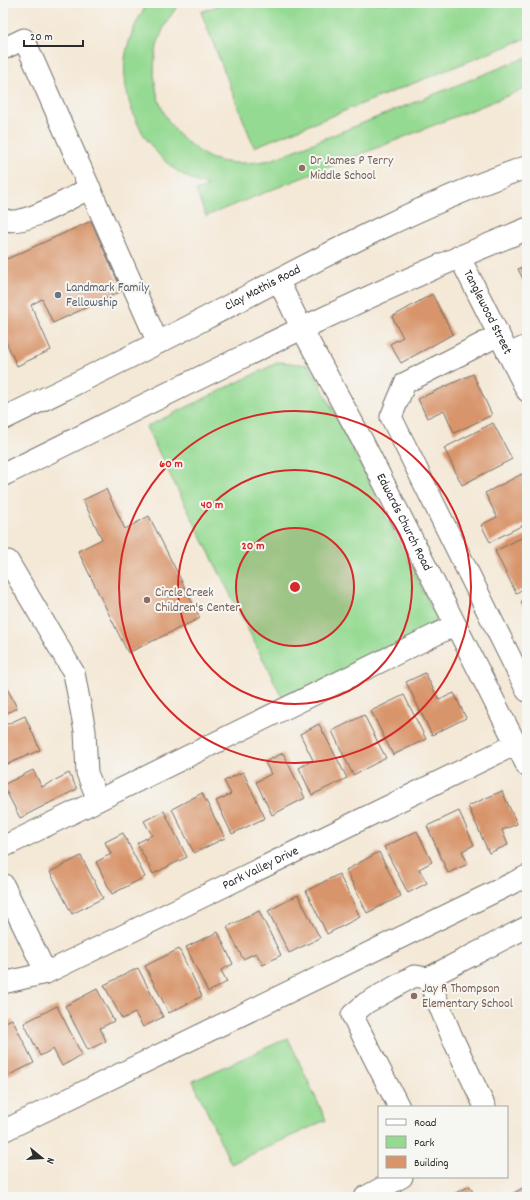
<svg xmlns="http://www.w3.org/2000/svg" width="530" height="1200" font-family="Dekko,sans-serif">
<rect width="100%" height="100%" fill="#f6f6f2"/>
<filter id="ink" filterUnits="userSpaceOnUse"><feTurbulence type="fractalNoise" baseFrequency=".025" numOctaves="2"/><feDisplacementMap in="SourceGraphic" scale="8" xChannelSelector="R" yChannelSelector="G"/><feConvolveMatrix kernelMatrix="1 2 1 2 8 2 1 2 1" color-interpolation-filters="sRGB"/></filter>
<filter id="wash" filterUnits="userSpaceOnUse"><feTurbulence type="fractalNoise" baseFrequency=".012" numOctaves="4" result="noise"/><feDisplacementMap in="SourceGraphic" scale="16" xChannelSelector="R" yChannelSelector="G"/><feGaussianBlur stdDeviation="0.9" result="paint"/><feColorMatrix in="noise" values="0 0 0 0 0 0 0 0 0 0 0 0 0 0 0 0 0 1.4 0 .05"/><feComposite in="paint" operator="in"/></filter>
<g filter="url(#wash)">
<rect width="100%" height="100%" fill="#f4e8d6"/>
<path fill="#95da93" stroke="#60825f" d="M 148,3 L 181,3 C 141,44 146,116 195,148 C 201,153 208,158 216,160 C 234,165 253,163 271,160 L 527,57 L 527,88 L 206,216 L 196,191 L 209,186 C 156,172 120,112 125,59 C 128,39 137,19 148,3 Z
M 224,3 L 527,3 L 527,38 L 254,147 L 201,12 Z
M 279,362 L 308,365 L 315,374 L 441,626 L 285,703 L 146,427 Z
M 288,1038 L 326,1120 L 231,1164 L 193,1081 Z"/>
<g id="blocks">
<path fill="#d8946a" d="M 91,221 L 122,291 L 53,323 L 42,299 L 31,305 L 51,350 L 17,366 L 3,335 L 3,250 L 7,259 Z
M 527,264 L 527,287 L 518,269 Z
M 432,294 L 453,334 L 401,363 L 390,344 L 403,337 L 392,317 Z
M 473,374 L 492,415 L 454,433 L 444,410 L 427,418 L 418,399 Z
M 493,423 L 512,459 L 462,485 L 444,448 Z
M 522,474 L 527,484 L 527,523 L 490,542 L 481,525 L 497,517 L 485,493 Z
M 106,489 L 125,529 L 149,516 L 200,618 L 128,653 L 78,551 L 102,539 L 83,500 Z
M 527,535 L 527,587 L 516,593 L 495,551 Z
M 527,598 L 527,614 L 521,602 Z
M 425,673 L 439,700 L 454,693 L 466,718 L 432,735 L 406,682 Z
M 3,680 L 17,708 L 3,715 Z
M 404,695 L 426,739 L 393,755 L 371,711 Z
M 364,715 L 386,758 L 353,775 L 332,731 Z
M 25,716 L 40,750 L 3,766 L 3,726 Z
M 319,724 L 347,778 L 312,795 L 299,768 L 313,760 L 300,734 Z
M 283,753 L 305,798 L 272,815 L 256,782 L 271,774 L 265,762 Z
M 33,770 L 42,787 L 69,773 L 77,789 L 20,818 L 3,785 Z
M 243,772 L 265,818 L 232,834 L 216,801 L 231,794 L 224,781 Z
M 502,791 L 517,824 L 502,830 L 508,845 L 489,853 L 468,806 Z
M 202,793 L 225,838 L 194,853 L 172,809 Z
M 164,811 L 187,857 L 153,874 L 137,843 L 152,835 L 144,821 Z
M 459,811 L 474,845 L 462,851 L 468,864 L 448,873 L 427,826 Z
M 417,831 L 432,862 L 419,869 L 427,883 L 408,893 L 384,847 Z
M 123,833 L 145,877 L 112,894 L 96,862 L 111,854 L 105,842 Z
M 379,852 L 401,896 L 367,913 L 346,870 Z
M 81,856 L 103,898 L 72,914 L 50,872 Z
M 339,874 L 360,917 L 327,934 L 306,891 Z
M 298,895 L 320,938 L 289,953 L 268,911 Z
M 259,911 L 281,955 L 263,965 L 256,953 L 243,959 L 227,927 Z
M 218,932 L 233,964 L 221,970 L 227,982 L 208,992 L 186,947 Z
M 179,949 L 202,996 L 169,1013 L 145,966 Z
M 138,968 L 163,1017 L 143,1027 L 135,1013 L 122,1019 L 104,985 Z
M 97,989 L 114,1021 L 100,1028 L 106,1041 L 88,1050 L 65,1006 Z
M 57,1006 L 82,1055 L 62,1066 L 53,1049 L 40,1056 L 24,1023 Z
M 12,1019 L 34,1063 L 3,1078 L 3,1023 Z
M 470,1186 L 475,1197 L 448,1197 Z
M 527,1186 L 527,1197 L 506,1197 Z"/>
</g>
</g>
<g filter="url(#ink)">
<use href="#blocks" fill-opacity="0" stroke="#716d67" stroke-width="1"/>
<g fill="none" stroke-linecap="round" stroke-linejoin="round">
<g stroke="#716d67" stroke-width="23">
<g id="minor">
<path d="M 3,49 L 24,39 L 158,343"/>
<path d="M 3,219 C 22,229 71,197 90,188"/>
<path id="s1" d="M 459,256 L 527,391"/>
<path id="s2" d="M 278,280 L 301,327 L 362,440 L 527,766"/>
<path d="M 499,335 L 405,383 L 391,417 L 527,691"/>
<path d="M 508,354 L 527,346"/>
<path d="M 3,563 L 8,561 L 74,673 L 85,731 L 87,773 L 98,800"/>
<path d="M 3,847 L 455,625"/>
<path d="M 3,884 L 46,973"/>
<path id="s3" d="M 3,983 L 46,973 L 516,744"/>
<path d="M 399,1107 L 352,1015 L 366,1003 L 414,976 L 428,978"/>
<path d="M 485,1107 L 452,1037 L 428,978 L 527,927"/>
<path d="M 3,1131 L 527,876"/>
<path d="M 365,1197 L 402,1177"/>
</g>
</g>
<g stroke="#716d67" stroke-width="24">
<g id="major">
<path id="s4" d="M 3,419 C 70,386 138,354 204,319 C 309,264 414,206 527,167"/>
<path d="M 3,475 C 176,390 348,301 527,229"/>
</g>
</g>
<use href="#minor" stroke="#fff" stroke-width="21"/>
<use href="#major" stroke="#fff" stroke-width="22"/>
</g>
</g>
<circle cx="295" cy="587" r="59" fill="#d62828" fill-opacity=".12"/>
<g fill="none" stroke="#d62828" stroke-width="2">
<circle cx="295" cy="587" r="59"/>
<circle cx="295" cy="587" r="117"/>
<circle cx="295" cy="587" r="176"/>
</g>
<g fill="#8d6e63" stroke="#f6f6f2" stroke-width="1.5">
<circle cx="302" cy="168" r="4"/>
<circle cx="147" cy="600" r="4"/>
<circle cx="414" cy="996" r="4"/>
</g>
<circle fill="#6b7280" stroke="#f6f6f2" stroke-width="1.5" cx="58" cy="295" r="4"/>
<g text-anchor="middle" dominant-baseline="central" stroke-width="4" stroke-linejoin="round" paint-order="stroke">
<g font-size="13" fill="#785e54" stroke="#f6f6f2" text-anchor="start">
<text x="310" y="161">Dr James P Terry<tspan x="310" dy="15">Middle School</tspan></text>
<text x="155" y="593">Circle Creek<tspan x="155" dy="15">Children's Center</tspan></text>
<text x="422" y="989">Jay R Thompson<tspan x="422" dy="15">Elementary School</tspan></text>
</g>
<g font-size="13" fill="#5b616d" stroke="#f6f6f2" text-anchor="start">
<text x="66" y="288">Landmark Family<tspan x="66" dy="15">Fellowship</tspan></text>
</g>
<g font-size="13" fill="#2b2b2b" stroke="#f6f6f2">
<text stroke="none"><textPath href="#s4" startOffset="291">Clay Mathis Road</textPath></text>
<text stroke="none"><textPath href="#s1" startOffset="63">Tanglewood Street</textPath></text>
<text stroke="none"><textPath href="#s2" startOffset="273">Edwards Church Road</textPath></text>
<text stroke="none"><textPath href="#s3" startOffset="283">Park Valley Drive</textPath></text>
</g>
</g>
<circle cx="295" cy="587" r="6" fill="#d62828" stroke="#f6f6f2" stroke-width="2"/>
<g font-size="12" text-anchor="middle" font-weight="bold" fill="#d62828" stroke="#f6f6f2" stroke-width="4" stroke-linejoin="round" paint-order="stroke">
<text x="171" y="467">60 m</text>
<text x="212" y="508">40 m</text>
<text x="253" y="549">20 m</text>
</g>
<rect width="530" height="1200" fill="none" stroke="#f6f6f2" stroke-width="16"/>
<rect x="378" y="1106" width="130" height="72" fill="#f6f6f2" stroke="#a5a5a2"/>
<rect x="386" y="1119" width="20" height="6" fill="#ffffff" stroke="#a5a5a2"/>
<text x="414" y="1126" font-size="12" fill="#2b2b2b">Road</text>
<rect x="386" y="1136" width="20" height="12" fill="#95da93" stroke="#a5a5a2"/>
<text x="414" y="1146" font-size="12" fill="#2b2b2b">Park</text>
<rect x="386" y="1156" width="20" height="12" fill="#d8946a" stroke="#a5a5a2"/>
<text x="414" y="1166" font-size="12" fill="#2b2b2b">Building</text>
<g transform="translate(42 1158) rotate(108)" stroke="#f6f6f2" stroke-width="3" paint-order="stroke">
<path d="M0-3L7 15L0 10L-7 15Z" fill="#2b2b2b"/>
<text y="-6" font-size="11" font-weight="bold" text-anchor="middle" fill="#2b2b2b">N</text>
</g>
<path d="M24 40v6h59v-6" fill="none" stroke="#2b2b2b" stroke-width="2"/>
<text x="30" y="40" font-size="12" fill="#2b2b2b" stroke="#f6f6f2" stroke-width="3" paint-order="stroke">20 m</text>
</svg>
